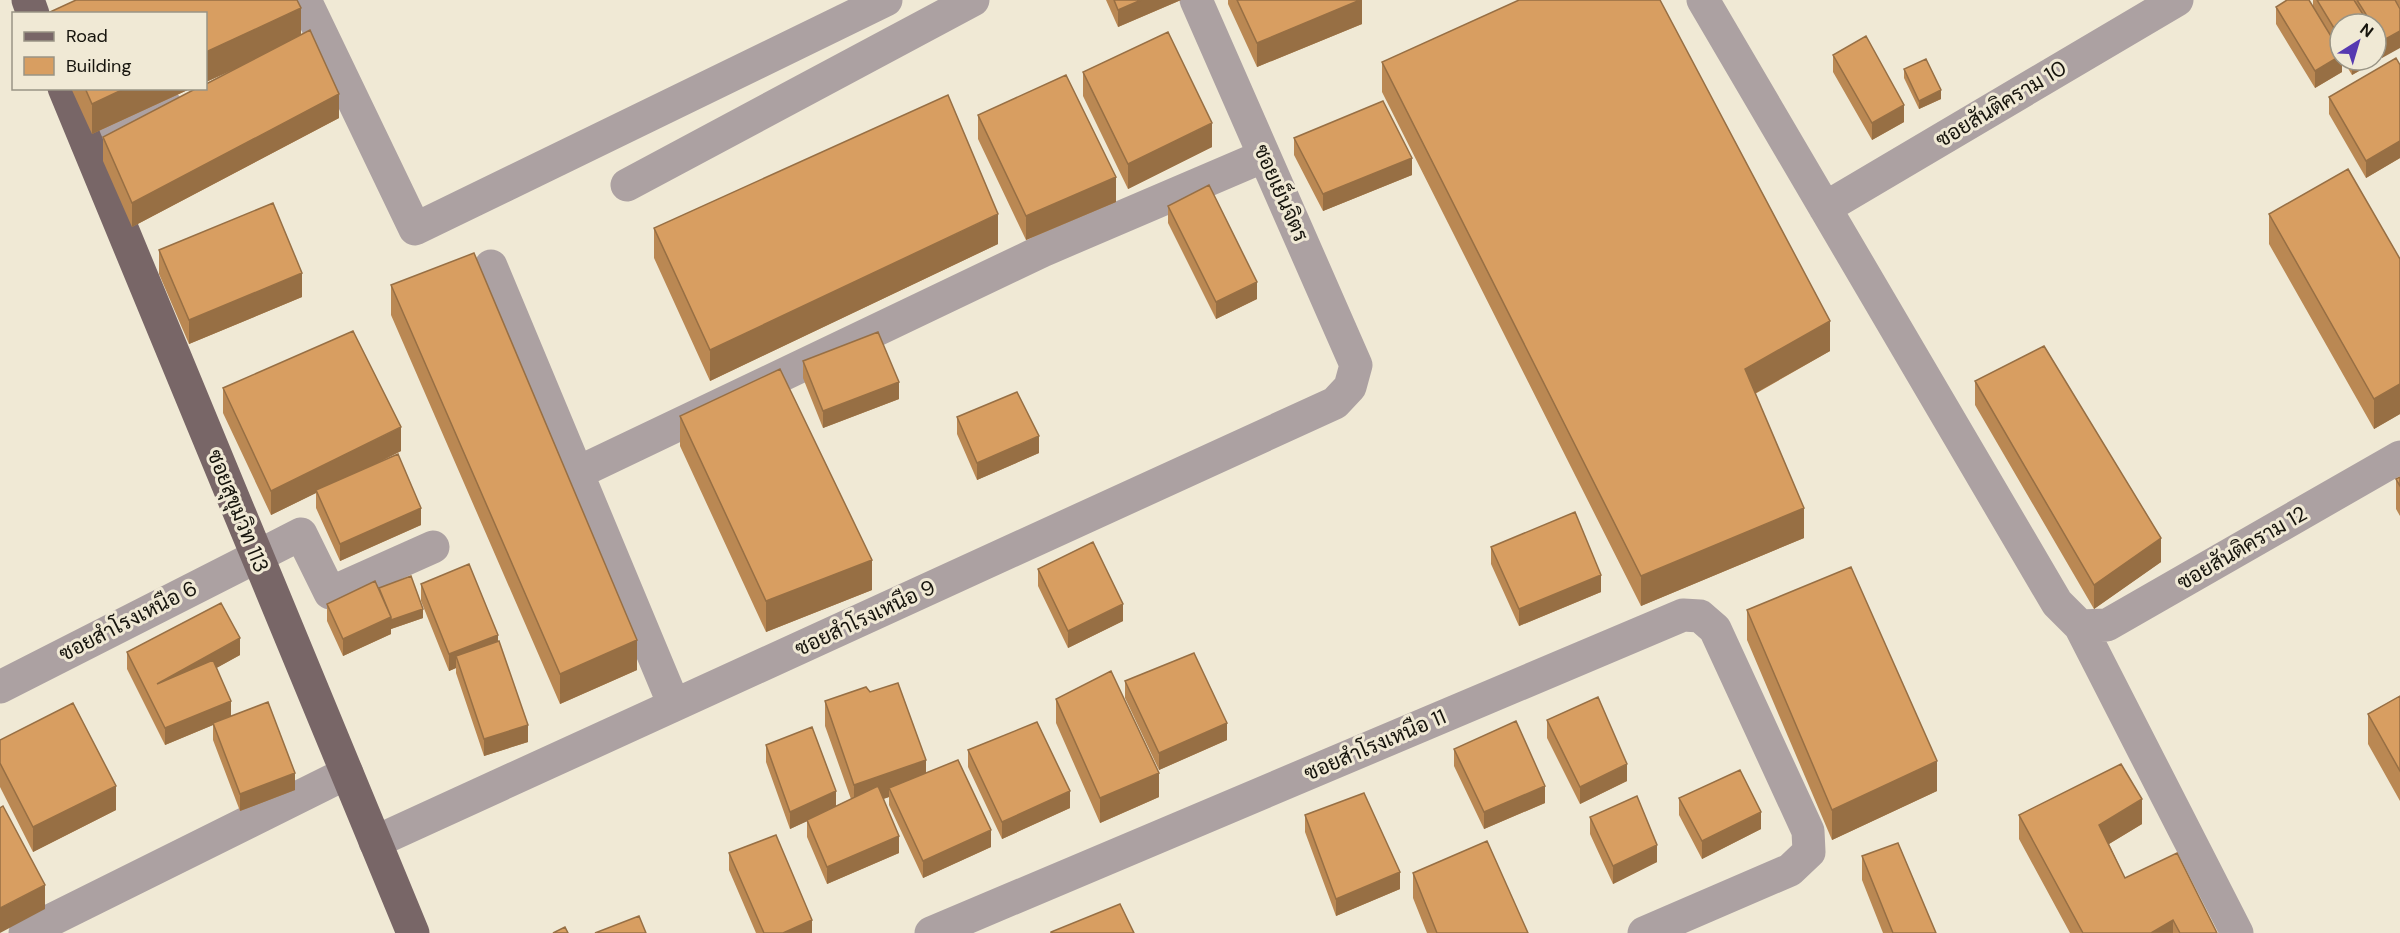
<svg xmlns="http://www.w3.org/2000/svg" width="2400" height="933" font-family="'DM Sans',Sarabun,sans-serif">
<rect width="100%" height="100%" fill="#f0e9d5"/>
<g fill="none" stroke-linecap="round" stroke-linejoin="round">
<path stroke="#aca1a2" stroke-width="33" d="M 305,0 L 415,229 L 886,0
M 1703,0 L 2057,603 L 2080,626 L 2237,933
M 87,143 L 167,107
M 627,185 L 973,0
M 1825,208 L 2177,0
M 491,266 L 674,705
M 577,473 L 1042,251 L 1264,156
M 2080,626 L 2107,625 L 2400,457
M 0,687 L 301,534 L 330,593 L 433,547
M 375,842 L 1335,403 L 1350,387 L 1356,365 L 1196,0
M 25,933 L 347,773
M 931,933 L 1683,615 L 1700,616 L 1715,629 L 1808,831 L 1809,852 L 1790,870 L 1644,933"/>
<path stroke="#786667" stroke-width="33" d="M 28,0 L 33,14
M 64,88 L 413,933"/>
</g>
<path fill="#ba8853" d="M 76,0 L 297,0 L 301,8 L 301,35 L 310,30 L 339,94 L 339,118 L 132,227 L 103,161 L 103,137 L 197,88 L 206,88 L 206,84 L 237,68 L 206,82 L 206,14 L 50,14 L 50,12 Z
M 1106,0 L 1181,0 L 1118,27 Z
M 1228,0 L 1362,0 L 1362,24 L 1257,67 L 1228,4 Z
M 2313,0 L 2395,0 L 2382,58 L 2380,54 L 2380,59 L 2352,75 L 2343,60 L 2376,60 L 2376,24 L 2340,24 L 2340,60 L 2342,60 L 2342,72 L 2315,88 L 2276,24 L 2276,7 L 2313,7 Z
M 2395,0 L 2400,0 L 2400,8 Z
M 1833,55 L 1904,122 L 1872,140 L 1833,72 Z
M 1382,62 L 1830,351 L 1755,394 L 1804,538 L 1641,606 L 1382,92 Z
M 2400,65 L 2400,158 L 2366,178 L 2329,114 L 2329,97 Z
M 1904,69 L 1941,99 L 1919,109 L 1904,78 Z
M 1083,72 L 1212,147 L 1128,189 L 1083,96 Z
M 71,88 L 192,88 L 92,134 Z
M 978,115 L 1116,202 L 1026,240 L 978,139 Z
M 1294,138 L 1412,175 L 1323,211 L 1294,155 Z
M 1168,206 L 1257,299 L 1216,319 L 1168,223 Z
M 2269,214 L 2400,259 L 2400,414 L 2374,429 L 2269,244 Z
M 654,228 L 998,244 L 710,381 L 654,258 Z
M 159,250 L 302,297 L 189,344 L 159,274 Z
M 391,285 L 637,670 L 560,704 L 391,315 Z
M 803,361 L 899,399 L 823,428 L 803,378 Z
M 1975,381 L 2161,562 L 2094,609 L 1975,405 Z
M 223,388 L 401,451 L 366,469 L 421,525 L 340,561 L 316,508 L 316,493 L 271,515 L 223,413 Z
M 680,416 L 872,590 L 766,632 L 680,446 Z
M 957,417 L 1039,453 L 977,480 L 957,434 Z
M 2400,477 L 2400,516 L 2396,509 L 2396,479 Z
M 1491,547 L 1601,592 L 1519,626 L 1491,564 Z
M 1038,569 L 1123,621 L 1068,648 L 1038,586 Z
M 421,584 L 498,641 L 528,742 L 484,756 L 456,673 L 456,668 L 449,671 L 421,601 Z
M 379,589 L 423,618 L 391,629 L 391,634 L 343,656 L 327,621 L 327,604 Z
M 1747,610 L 1937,791 L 1832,840 L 1747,640 Z
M 127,652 L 240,655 L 216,668 L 231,716 L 295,790 L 240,811 L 213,740 L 213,725 L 165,745 L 127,669 Z
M 1125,681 L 1227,740 L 1159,770 L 1125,698 Z
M 2400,696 L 2400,801 L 2368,744 L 2368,714 Z
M 1056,699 L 1159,797 L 1100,823 L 1056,723 Z
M 825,701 L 926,773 L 991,847 L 923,878 L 889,805 L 889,797 L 883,799 L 899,853 L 827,884 L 807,837 L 807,821 L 790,829 L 766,762 L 766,745 L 836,806 L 851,799 L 825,726 Z
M 1547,720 L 1627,781 L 1580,804 L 1547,738 Z
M 0,740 L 116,810 L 33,852 L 0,787 Z
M 1454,749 L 1545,803 L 1484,829 L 1454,766 Z
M 968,750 L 1070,808 L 1002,839 L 968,767 Z
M 1679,798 L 1761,829 L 1702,859 L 1679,815 Z
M 1305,815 L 1400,889 L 1336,916 L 1305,832 Z
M 2019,815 L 2142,824 L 2109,844 L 2125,878 L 2217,933 L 2070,933 L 2019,839 Z
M 1590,817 L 1657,862 L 1613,884 L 1590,834 Z
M 729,853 L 812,933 L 756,933 L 729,870 Z
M 1862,856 L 1936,933 L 1883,933 L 1862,880 Z
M 1413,873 L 1528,933 L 1427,933 L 1413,898 Z"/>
<path fill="#976f44" d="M 1141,0 L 1181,0 L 1118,27 L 1118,10 Z
M 1360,0 L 1362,0 L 1362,24 L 1257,67 L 1257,43 Z
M 301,8 L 301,39 L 206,82 L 206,52 Z
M 2400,31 L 2400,48 L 2382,58 L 2382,41 Z
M 2380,42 L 2380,59 L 2352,75 L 2352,60 L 2376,60 L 2376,44 Z
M 2340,56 L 2340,60 L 2342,60 L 2342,72 L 2315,88 L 2315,71 Z
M 126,88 L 192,88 L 92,134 L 92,104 Z
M 1941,90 L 1941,99 L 1919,109 L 1919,101 Z
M 339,94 L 339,118 L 132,227 L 132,203 Z
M 1904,105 L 1904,122 L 1872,140 L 1872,123 Z
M 1212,123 L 1212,147 L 1128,189 L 1128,164 Z
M 2400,141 L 2400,158 L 2366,178 L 2366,161 Z
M 1412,158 L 1412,175 L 1323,211 L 1323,194 Z
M 1116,177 L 1116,202 L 1026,240 L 1026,216 Z
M 998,214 L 998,244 L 710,381 L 710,350 Z
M 302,273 L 302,297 L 189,344 L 189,320 Z
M 1257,282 L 1257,299 L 1216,319 L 1216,302 Z
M 1830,321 L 1830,351 L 1745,399 L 1745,369 Z
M 899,382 L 899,399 L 823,428 L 823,411 Z
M 2400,384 L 2400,414 L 2374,429 L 2374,399 Z
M 401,427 L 401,451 L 317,493 L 316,490 L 316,493 L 271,515 L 271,491 Z
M 1039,436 L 1039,453 L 977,480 L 977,463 Z
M 421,508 L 421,525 L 340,561 L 340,544 Z
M 1804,508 L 1804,538 L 1641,606 L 1641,576 Z
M 2161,538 L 2161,562 L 2094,609 L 2094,585 Z
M 872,560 L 872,590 L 766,632 L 766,601 Z
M 1601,575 L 1601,592 L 1519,626 L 1519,609 Z
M 1123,604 L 1123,621 L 1068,648 L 1068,631 Z
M 423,609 L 423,618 L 391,629 L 391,634 L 343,656 L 343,639 L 391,617 Z
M 498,635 L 498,652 L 456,656 L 456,668 L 449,671 L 449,654 Z
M 240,638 L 240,655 L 157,701 L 157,684 Z
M 637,640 L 637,670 L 560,704 L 560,674 Z
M 231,701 L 231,718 L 213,723 L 213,725 L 165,745 L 165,728 Z
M 1227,723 L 1227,740 L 1159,770 L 1159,753 Z
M 528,725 L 528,742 L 484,756 L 484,739 Z
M 926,760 L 926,784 L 889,788 L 889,797 L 854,809 L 854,785 Z
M 1937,761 L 1937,791 L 1832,840 L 1832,810 Z
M 1627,764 L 1627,781 L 1580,804 L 1580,787 Z
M 295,773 L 295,790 L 240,811 L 240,794 Z
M 1159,773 L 1159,797 L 1100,823 L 1100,798 Z
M 116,786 L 116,810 L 33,852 L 33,827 Z
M 1545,786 L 1545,803 L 1484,829 L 1484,812 Z
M 836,791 L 836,808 L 790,829 L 790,812 Z
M 1070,791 L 1070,808 L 1002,839 L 1002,822 Z
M 2142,799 L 2142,824 L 2099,850 L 2099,825 Z
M 1761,812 L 1761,829 L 1702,859 L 1702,841 Z
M 991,830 L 991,847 L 923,878 L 923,861 Z
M 899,836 L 899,853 L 827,884 L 827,867 Z
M 1657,845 L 1657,862 L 1613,884 L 1613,866 Z
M 1400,872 L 1400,889 L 1336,916 L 1336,899 Z
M 45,885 L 45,909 L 0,933 L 0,908 Z
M 812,920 L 812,933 L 783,933 Z
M 2173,920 L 2173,933 L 2151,933 Z"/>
<path fill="#d89e61" stroke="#976f44" stroke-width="1.5" d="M 76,0 L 297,0 L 301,8 L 206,52 L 206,14 L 50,14 L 50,12 Z
M 1114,0 L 1141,0 L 1118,10 Z
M 1237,0 L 1360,0 L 1257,43 Z
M 1519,0 L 1660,0 L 1830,321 L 1745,369 L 1804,508 L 1641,576 L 1382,62 Z
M 2287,0 L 2309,0 L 2340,51 L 2340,56 L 2315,71 L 2276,7 Z
M 2317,0 L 2354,0 L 2369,24 L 2340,24 L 2340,38 Z
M 2357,0 L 2395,0 L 2400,9 L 2400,31 L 2382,41 L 2376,31 L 2376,24 L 2372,24 Z
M 310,30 L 339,94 L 132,203 L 103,137 L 197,88 L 206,88 L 206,84 Z
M 1168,32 L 1212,123 L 1128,164 L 1083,72 Z
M 1866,36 L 1904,105 L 1872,123 L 1833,55 Z
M 2376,36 L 2380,42 L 2376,44 Z
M 2396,58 L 2400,65 L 2400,141 L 2366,161 L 2329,97 Z
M 1926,59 L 1941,90 L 1919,101 L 1904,69 Z
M 1066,75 L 1116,177 L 1026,216 L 978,115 Z
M 85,88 L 126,88 L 92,104 Z
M 948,95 L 998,214 L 710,350 L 654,228 Z
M 1383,101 L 1412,158 L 1323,194 L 1294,138 Z
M 2348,169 L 2400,259 L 2400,384 L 2374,399 L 2269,214 Z
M 1209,185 L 1257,282 L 1216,302 L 1168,206 Z
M 273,203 L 302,273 L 189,320 L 159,250 Z
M 474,253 L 637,640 L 560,674 L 391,285 Z
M 353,331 L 401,427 L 271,491 L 223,388 Z
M 878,332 L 899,382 L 823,411 L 803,361 Z
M 2044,346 L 2161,538 L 2094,585 L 1975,381 Z
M 780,369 L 872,560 L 766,601 L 680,416 Z
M 1017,392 L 1039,436 L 977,463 L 957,417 Z
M 398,454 L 421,508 L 340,544 L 316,490 Z
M 2400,477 L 2400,486 L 2396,479 Z
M 1575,512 L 1601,575 L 1519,609 L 1491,547 Z
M 1093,542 L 1123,604 L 1068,631 L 1038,569 Z
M 469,564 L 498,635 L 449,654 L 421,584 Z
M 1851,567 L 1937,761 L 1832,810 L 1747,610 Z
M 411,576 L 423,609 L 391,620 L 391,617 L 379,588 Z
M 375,581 L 391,617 L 343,639 L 327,604 Z
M 221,603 L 240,638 L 157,684 L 213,660 L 231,701 L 165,728 L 127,652 Z
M 499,641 L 528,725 L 484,739 L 456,656 Z
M 1194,653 L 1227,723 L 1159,753 L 1125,681 Z
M 1111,671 L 1159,773 L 1100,798 L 1056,699 Z
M 898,683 L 926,760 L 854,785 L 825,701 L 866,687 L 870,692 Z
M 2400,696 L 2400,771 L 2368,714 Z
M 1598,697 L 1627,764 L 1580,787 L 1547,720 Z
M 268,702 L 295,773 L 240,794 L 213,723 Z
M 73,703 L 116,786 L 33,827 L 0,763 L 0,740 Z
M 1516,721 L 1545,786 L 1484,812 L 1454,749 Z
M 1037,722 L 1070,791 L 1002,822 L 968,750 Z
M 812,727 L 836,791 L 790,812 L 766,745 Z
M 958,760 L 991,830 L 923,861 L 889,788 Z
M 2121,764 L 2142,799 L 2099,825 L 2125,878 L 2177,853 L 2217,933 L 2180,933 L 2173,920 L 2151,933 L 2083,933 L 2019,815 Z
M 1740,770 L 1761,812 L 1702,841 L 1679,798 Z
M 878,786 L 899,836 L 827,867 L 807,820 Z
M 1364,793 L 1400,872 L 1336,899 L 1305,815 Z
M 1637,796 L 1657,845 L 1613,866 L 1590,817 Z
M 3,806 L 45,885 L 0,908 L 0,808 Z
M 776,835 L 812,920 L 783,933 L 764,933 L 729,853 Z
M 1487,841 L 1528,933 L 1437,933 L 1413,873 Z
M 1898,843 L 1936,933 L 1893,933 L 1862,856 Z
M 1120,904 L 1134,933 L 1051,933 L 1051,932 Z
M 639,916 L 646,933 L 595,933 Z
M 565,927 L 568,933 L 553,933 Z"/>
<g text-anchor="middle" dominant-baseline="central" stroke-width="6" stroke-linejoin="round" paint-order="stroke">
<g font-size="21" fill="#16140d" stroke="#f0e9d5">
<text transform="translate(2001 104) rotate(-31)">ซอยสันติคราม 10</text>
<text transform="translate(1281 193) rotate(66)">ซอยเย็นจิตร</text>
<text transform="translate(238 511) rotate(68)">ซอยสุขุมวิท 113</text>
<text transform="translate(2242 548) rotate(-30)">ซอยสันติคราม 12</text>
<text transform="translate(865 618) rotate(-25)">ซอยสำโรงเหนือ 9</text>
<text transform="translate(128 621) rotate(-27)">ซอยสำโรงเหนือ 6</text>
<text transform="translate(1375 745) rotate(-23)">ซอยสำโรงเหนือ 11</text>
</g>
</g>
<rect x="12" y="12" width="195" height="78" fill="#f0e9d5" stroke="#999485" stroke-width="1.5"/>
<rect x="24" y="32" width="30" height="9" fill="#786667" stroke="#999485" stroke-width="1.5"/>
<text x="66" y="42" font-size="18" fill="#16140d">Road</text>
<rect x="24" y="57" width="30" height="18" fill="#d89e61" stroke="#999485" stroke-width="1.5"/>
<text x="66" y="72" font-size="18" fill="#16140d">Building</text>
<g transform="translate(2358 42) rotate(37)"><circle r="28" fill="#f0e9d5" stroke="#999485" stroke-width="1.5"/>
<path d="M0-4.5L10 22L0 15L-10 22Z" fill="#5639b1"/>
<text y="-9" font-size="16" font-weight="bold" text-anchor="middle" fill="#16140d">N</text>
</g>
</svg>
